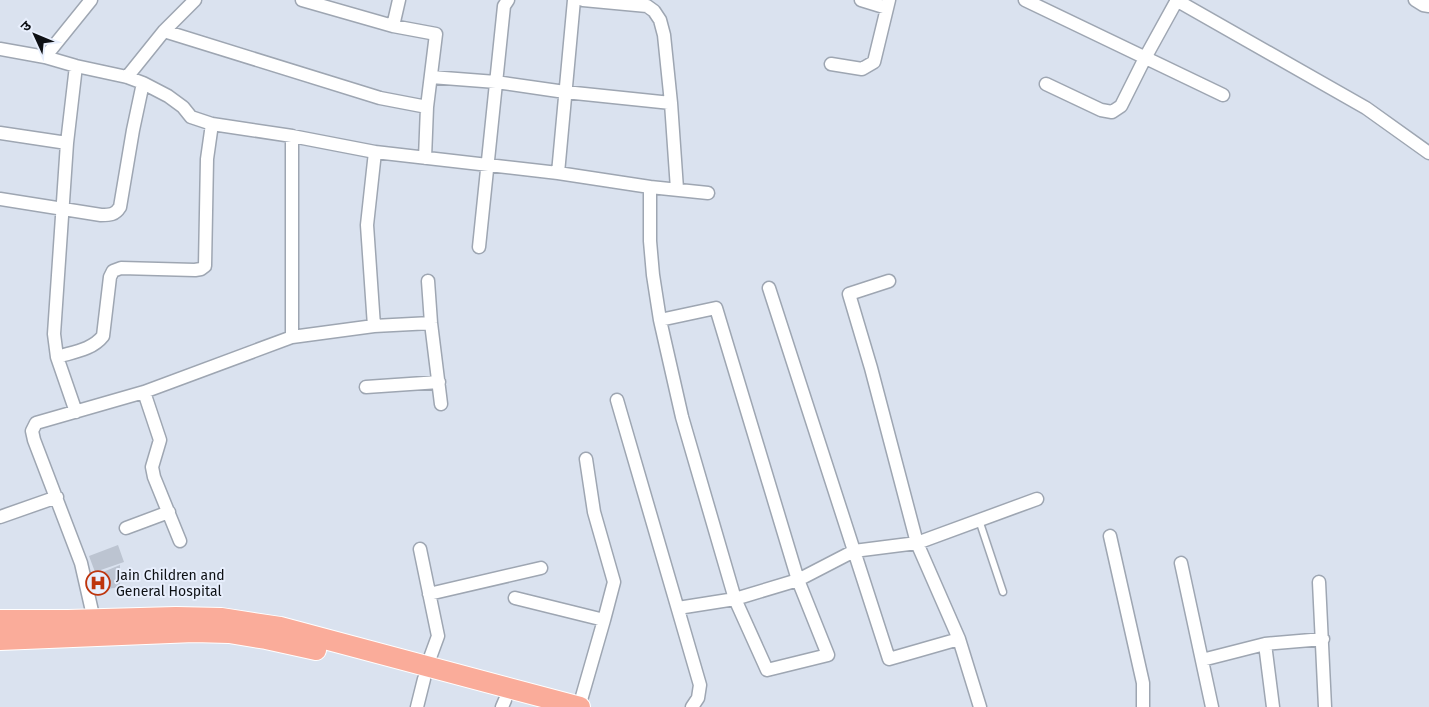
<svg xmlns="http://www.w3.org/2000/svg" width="1429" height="707" font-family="'Fira Sans','Noto Sans Devanagari',sans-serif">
<rect width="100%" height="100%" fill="#dae2ef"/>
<path fill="#bcc4d1" d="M 118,545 L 124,562 L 95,572 L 89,556 Z
M 120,565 L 120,587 L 101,590 L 87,590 L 86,579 Z"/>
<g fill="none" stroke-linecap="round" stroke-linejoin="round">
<g stroke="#9ea6b2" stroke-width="9">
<path id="service" d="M 979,520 L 1003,592"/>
</g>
<g stroke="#9ea6b2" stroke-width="15">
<path id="minor" d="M 302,0 L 393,26 L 399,0
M 583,0 L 647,6 L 654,11 L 660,20 L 664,35 L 671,103 L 677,189
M 861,0 L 887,8
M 1025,0 L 1223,95
M 1176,0 L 1366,108 L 1429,153
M 1415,0 L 1423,5 L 1429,6
M 164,31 L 380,98 L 427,107 L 436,34 L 393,26
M 0,49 L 45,57 L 76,66 L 127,77 L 143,83 L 168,96 L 183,107 L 191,117 L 212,124 L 292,136 L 375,152 L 367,225 L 374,326 L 292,337 L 144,392 L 36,423 L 32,431 L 34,440 L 81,563 L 94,620
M 45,57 L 91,0
M 831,64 L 862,69 L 874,62 L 889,0
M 76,66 L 67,143 L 54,334 L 57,357 L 76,412
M 127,77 L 164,31 L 195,0
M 431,77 L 496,82 L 565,92 L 671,103
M 1046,84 L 1101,110 L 1112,112 L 1121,106 L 1145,58 L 1177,0
M 0,133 L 67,143
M 292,136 L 292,337
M 375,152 L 558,173 L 650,187 L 650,241 L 653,275 L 660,320 L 682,417 L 735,599 L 767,670 L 828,655 L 798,580 L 716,308 L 660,320
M 425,158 L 427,107
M 558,173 L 574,0
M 650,187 L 708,193
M 0,199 L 101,215 C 110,215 115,215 120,207 L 133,130 L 143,83
M 479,247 L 504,6 L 508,0
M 428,281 L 431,323 L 441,404
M 889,281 L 849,294 L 871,368 L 917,543 L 959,639 L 980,707
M 769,288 L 889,659 L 959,639
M 374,326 L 431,323
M 57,357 C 73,352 92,350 103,336 L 110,277 L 113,271 L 121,268 L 195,270 L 201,269 L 205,266 L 207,159 L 212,124
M 366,387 L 439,382
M 144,392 L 160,440 L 152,467 L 154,477 L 180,541
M 617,400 L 700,685 L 698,698 L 692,707
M 586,459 L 594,512 L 614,582 L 604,620
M 0,517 L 57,497
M 126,528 L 169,512
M 1110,536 L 1143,683 L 1143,707
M 420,549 L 438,636 L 427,666
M 1181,563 L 1212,707
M 1319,582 L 1325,707
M 429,594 L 541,568
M 515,598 L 604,620 L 579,707
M 678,608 L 735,599 L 798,580 L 854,551 L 917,543 L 1037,499
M 1265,644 L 1273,707
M 1202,660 L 1265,644 L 1323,639
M 417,707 L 424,679
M 502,707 L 505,700"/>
</g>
<g stroke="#fff" stroke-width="22">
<path id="trunk" d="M 0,620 L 68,620 L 176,617 L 221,618 L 280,627 L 580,707
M 0,640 L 194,632 L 229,633 L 266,639 L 316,650"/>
</g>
<use href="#service" stroke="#fff" stroke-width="6"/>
<use href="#minor" stroke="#fff" stroke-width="12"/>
<use href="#trunk" stroke="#faac9a" stroke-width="20"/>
</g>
<defs>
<g id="hospital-ring" transform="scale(1.25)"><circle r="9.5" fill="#e8effd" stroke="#be350d" stroke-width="1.5"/><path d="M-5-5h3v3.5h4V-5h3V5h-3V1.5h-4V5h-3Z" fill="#be350d"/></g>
</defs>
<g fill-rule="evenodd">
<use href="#hospital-ring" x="98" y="583"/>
</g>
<g text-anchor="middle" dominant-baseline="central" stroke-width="4" stroke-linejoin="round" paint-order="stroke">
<g font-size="14" fill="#0d1014" stroke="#e8effd" text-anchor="start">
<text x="116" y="575">Jain Children and<tspan x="116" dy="16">General Hospital</tspan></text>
</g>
</g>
<g transform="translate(35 35) rotate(314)" stroke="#e8effd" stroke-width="4" paint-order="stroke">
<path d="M0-4L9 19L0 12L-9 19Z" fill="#0d1014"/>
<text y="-8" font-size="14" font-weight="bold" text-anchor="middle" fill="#0d1014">उ</text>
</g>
</svg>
